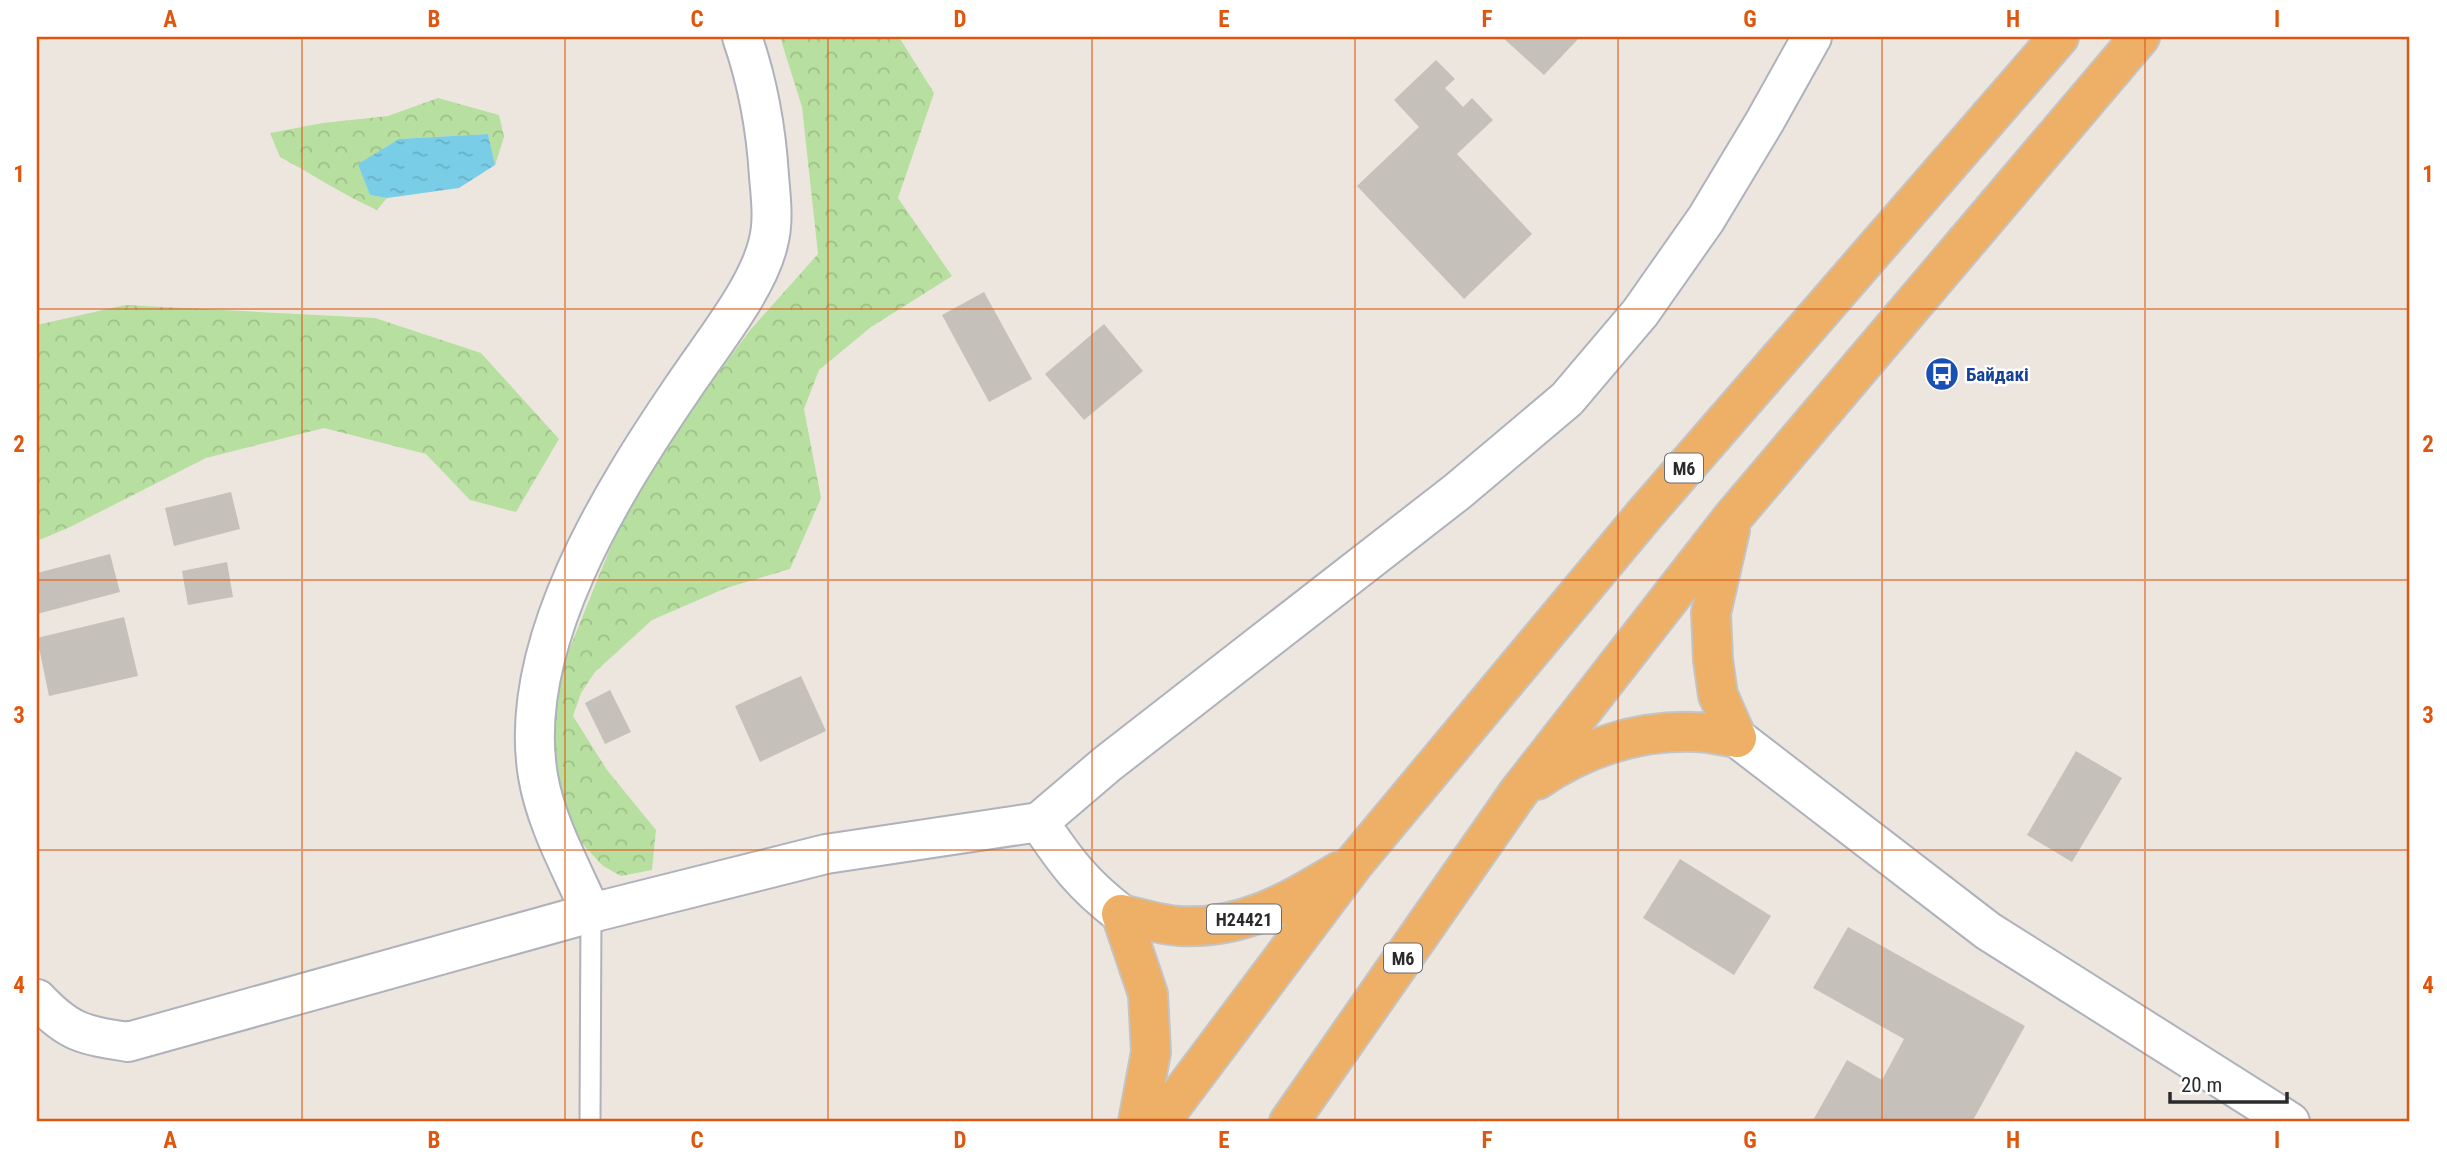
<svg xmlns="http://www.w3.org/2000/svg" width="2447" height="1159" font-family="'Roboto Condensed',sans-serif">
<defs>
<pattern id="forest-crowns" width="20" height="18" patternUnits="userSpaceOnUse" patternTransform="scale(1.75)"><rect width="20" height="18" fill="#b7df9f"/><path d="M2 6a3 3 0 1 1 6 0M12 15a3 3 0 1 1 6 0" fill="none" stroke="#9ec089"/></pattern>
<pattern id="water-ripples" width="26" height="14" patternUnits="userSpaceOnUse" patternTransform="scale(1.75)"><rect width="26" height="14" fill="#79cde7"/><path d="M2 4q2-2 4 0t4 0M15 11q2-2 4 0t4 0" fill="none" stroke="#69b0c6"/></pattern>
</defs>
<rect width="100%" height="100%" fill="#ece6df"/>
<path fill="url(#forest-crowns)" d="M 780,37 L 899,37 L 934,93 L 898,198 L 952,276 L 871,327 L 819,370 L 804,409 L 821,498 L 790,569 L 726,588 L 652,620 L 595,672 L 581,693 L 573,716 L 607,770 L 656,830 L 652,870 L 621,876 L 603,866 L 573,834 L 554,791 L 554,687 L 637,482 L 751,329 L 818,254 L 802,107 Z
M 438,98 L 499,115 L 504,137 L 495,165 L 488,134 L 399,139 L 359,164 L 370,195 L 387,198 L 377,210 C 343,195 312,174 280,157 L 270,133 L 323,123 L 388,116 Z
M 125,305 L 375,318 L 481,353 L 559,439 L 516,512 L 470,500 L 426,454 L 324,428 L 206,458 L 70,527 L 37,541 L 37,325 Z"/>
<path fill="url(#water-ripples)" d="M 488,134 L 495,165 L 459,188 L 387,198 L 370,195 L 358,164 L 399,139 Z"/>
<path fill="#c5c0ba" d="M 1502,37 L 1580,37 L 1544,75 Z
M 1436,60 L 1455,79 L 1445,88 L 1463,107 L 1472,98 L 1493,120 L 1457,154 L 1532,234 L 1464,299 L 1357,186 L 1419,127 L 1394,100 Z
M 984,292 L 1032,379 L 989,402 L 942,315 Z
M 1104,324 L 1143,371 L 1084,420 L 1045,374 Z
M 231,492 L 240,529 L 174,546 L 165,508 Z
M 110,554 L 120,592 L 37,614 L 37,573 Z
M 227,562 L 233,597 L 188,605 L 182,571 Z
M 124,617 L 138,676 L 49,696 L 37,638 Z
M 801,676 L 826,731 L 760,762 L 735,706 Z
M 610,690 L 631,732 L 605,744 L 585,703 Z
M 2076,751 L 2122,778 L 2072,862 L 2027,835 Z
M 1680,859 L 1771,916 L 1734,975 L 1643,918 Z
M 1848,927 L 2025,1026 L 1972,1122 L 1812,1122 L 1847,1060 L 1882,1080 L 1904,1039 L 1813,988 Z"/>
<g fill="none" stroke-linecap="round" stroke-linejoin="round">
<g stroke="#afb1bb" stroke-width="23">
<path id="service" d="M 590,1122 L 591,913"/>
</g>
<g stroke="#afb1bb" stroke-width="42">
<path id="minor" d="M 591,913 C 572,869 546,824 538,776 C 516,645 612,492 682,389 C 709,348 757,290 768,244 C 774,222 771,199 769,176 C 766,127 758,83 742,37
M 37,999 C 69,1033 83,1035 128,1042 L 591,913 L 826,854 L 1039,822"/>
</g>
<g stroke="#afb1bb" stroke-width="42">
<path id="tertiary" d="M 1737,738 L 1988,931 L 2290,1122
M 1121,914 C 1082,884 1066,862 1039,822 L 1107,764 L 1458,491 L 1567,399 L 1640,313 L 1706,219 L 1765,121 L 1812,37"/>
</g>
<g stroke="#c4c4c4" stroke-width="42">
<path id="trunk" d="M 1730,530 L 1711,613 L 1713,660 L 1718,695 L 1737,738
M 1537,780 C 1583,748 1638,730 1694,732 C 1708,732 1723,736 1737,738
M 1121,914 C 1140,918 1160,925 1179,926 C 1242,930 1288,902 1340,871
M 1121,914 L 1148,994 L 1151,1052 L 1138,1122
M 1160,1122 L 1355,862 L 1644,515 L 2059,37
M 1289,1122 L 1518,793 L 1733,517 L 2140,37"/>
</g>
<use href="#service" stroke="#fff" stroke-width="19"/>
<use href="#minor" stroke="#fff" stroke-width="38"/>
<use href="#tertiary" stroke="#fff" stroke-width="38"/>
<use href="#trunk" stroke="#edb066" stroke-width="38"/>
</g>
<path fill="none" stroke="#df570e" stroke-width="2" stroke-opacity="0.55" d="M 302,37 L 302,1122M 565,37 L 565,1122M 828,37 L 828,1122M 1092,37 L 1092,1122M 1355,37 L 1355,1122M 1618,37 L 1618,1122M 1882,37 L 1882,1122M 2145,37 L 2145,1122M 37,309 L 2410,309M 37,580 L 2410,580M 37,850 L 2410,850"/>
<defs>
<g id="bus-disc" transform="scale(1.75)"><circle r="9.5" fill="#1a4fb4" stroke="#fff"/><path d="M-5-6H5V4H4V6H2V4H-2V6H-4V4H-5ZM-3.5-4V0h7V-4ZM-3.5 1.2v1.5H-2V1.2ZM2 1.2v1.5H3.5V1.2Z" fill="#fff"/></g>
</defs>
<g fill-rule="evenodd">
<use href="#bus-disc" x="1942" y="374"/>
</g>
<g text-anchor="middle" dominant-baseline="central" stroke-width="5" stroke-linejoin="round" paint-order="stroke">
<g fill="#fff" stroke="#6b6b6b" stroke-width="2">
<rect x="1665" y="453.5" width="38" height="29" rx="5"/>
<rect x="1207" y="904.5" width="74" height="29" rx="5"/>
<rect x="1384" y="943.5" width="38" height="29" rx="5"/>
</g>
<g font-size="18" font-weight="bold" fill="#2b2b2b">
<text x="1684" y="468">М6</text>
<text x="1244" y="919">Н24421</text>
<text x="1403" y="958">М6</text>
</g>
<g font-size="19" font-weight="bold" fill="#164399" stroke="#fff" text-anchor="start">
<text x="1966" y="374">Байдакі</text>
</g>
</g>
<rect width="2447" height="1159" fill="none" stroke="#ffffff" stroke-width="77"/>
<path d="M2170 1092v10h117v-10" fill="none" stroke="#2b2b2b" stroke-width="3.5"/>
<text x="2181" y="1092" font-size="21" fill="#2b2b2b" stroke="#ffffff" stroke-width="5" paint-order="stroke">20 m</text>
<rect x="38" y="38" width="2370" height="1082" fill="none" stroke="#df570e" stroke-width="2.5"/>
<g font-size="23" text-anchor="middle" font-weight="bold" fill="#df570e">
<text x="170" y="27">A</text>
<text x="434" y="27">B</text>
<text x="697" y="27">C</text>
<text x="960" y="27">D</text>
<text x="1224" y="27">E</text>
<text x="1487" y="27">F</text>
<text x="1750" y="27">G</text>
<text x="2013" y="27">H</text>
<text x="2277" y="27">I</text>
<text x="19" y="182">1</text>
<text x="2428" y="182">1</text>
<text x="19" y="452">2</text>
<text x="2428" y="452">2</text>
<text x="19" y="723">3</text>
<text x="2428" y="723">3</text>
<text x="19" y="993">4</text>
<text x="2428" y="993">4</text>
<text x="170" y="1148">A</text>
<text x="434" y="1148">B</text>
<text x="697" y="1148">C</text>
<text x="960" y="1148">D</text>
<text x="1224" y="1148">E</text>
<text x="1487" y="1148">F</text>
<text x="1750" y="1148">G</text>
<text x="2013" y="1148">H</text>
<text x="2277" y="1148">I</text>
</g>
</svg>
